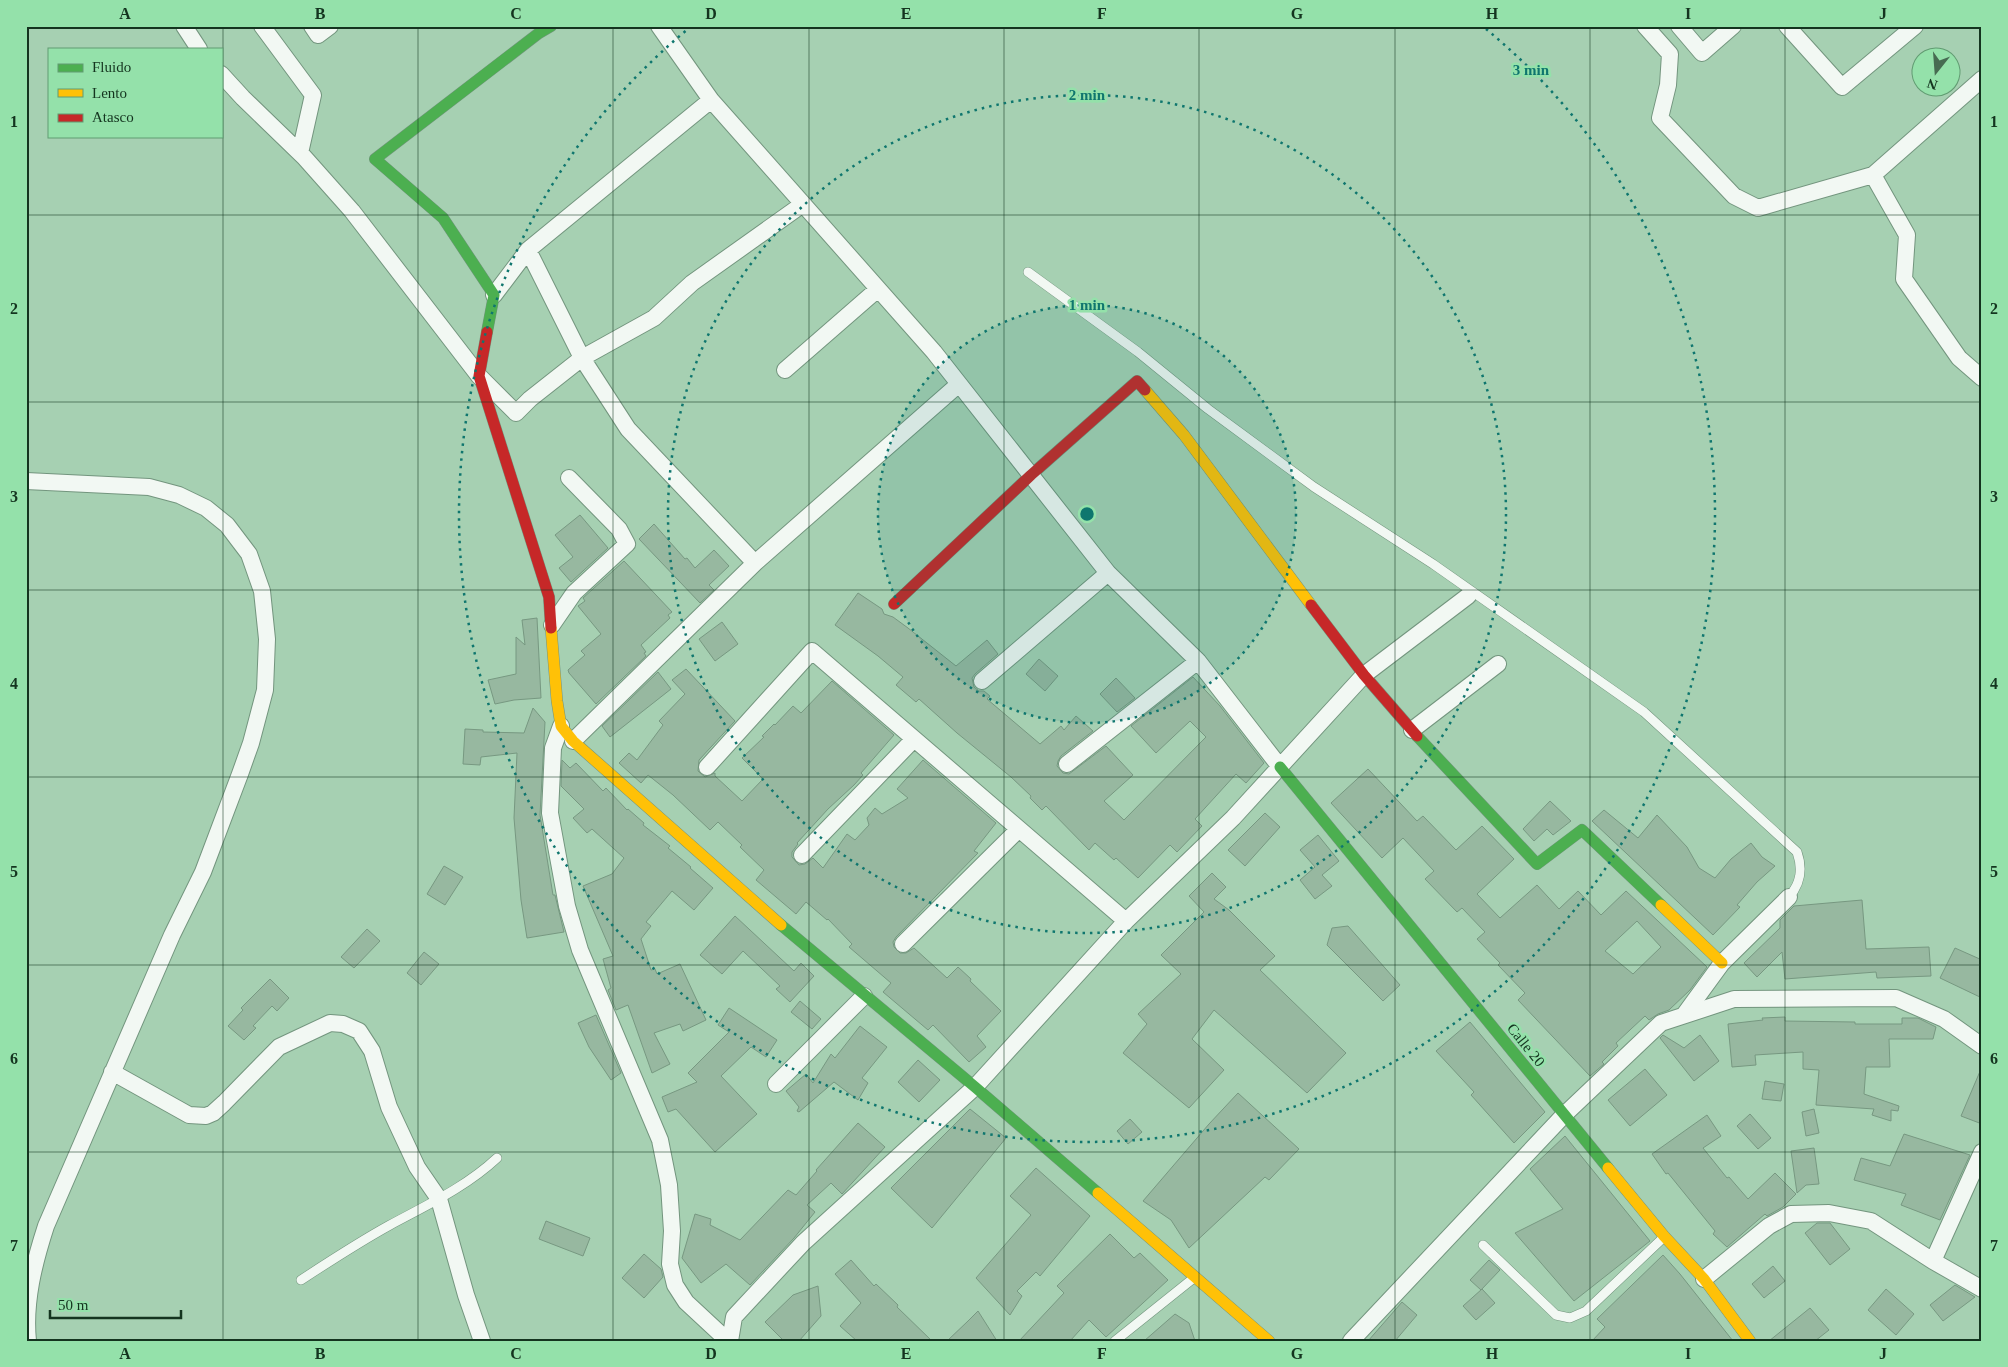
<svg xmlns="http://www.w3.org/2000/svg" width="2008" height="1367" font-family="Georgia,serif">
<rect width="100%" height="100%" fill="#a6d0b2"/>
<path fill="#97b8a0" stroke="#779881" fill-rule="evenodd" d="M 580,515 L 608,548 L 571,582 L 559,568 L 573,557 L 555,535 Z
M 654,524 L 685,559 L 687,558 L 695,568 L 714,550 L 729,566 L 709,585 L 714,590 L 700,603 L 639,539 Z
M 624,561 L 672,612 L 668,615 L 670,618 L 641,645 L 646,652 L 644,653 L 646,656 L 596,704 L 569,673 L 568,670 L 585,655 L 581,651 L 601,634 L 578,606 L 585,601 L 583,598 Z
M 858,593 L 882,609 L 884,614 L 893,617 L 908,628 L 956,666 L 987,640 L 998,654 L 975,674 L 972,678 L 974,687 L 979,691 L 984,691 L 990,696 L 987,699 L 1040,744 L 1061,726 L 1064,730 L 1076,716 L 1093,731 L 1061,756 L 1058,761 L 1057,766 L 1063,773 L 1069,774 L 1106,746 L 1133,775 L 1104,801 L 1124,820 L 1206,737 L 1190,721 L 1156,753 L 1131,726 L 1193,677 L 1220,706 L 1264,763 L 1246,783 L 1236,774 L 1195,819 L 1202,826 L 1177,852 L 1170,845 L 1138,878 L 1116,858 L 1114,860 L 1095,843 L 1089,850 L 1046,806 L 1042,810 L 1030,798 L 1031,796 L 1011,777 L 957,733 L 919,699 L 916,702 L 896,685 L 903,677 L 878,656 L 835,625 Z
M 537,618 L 541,698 L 514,700 L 495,704 L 488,680 L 516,674 L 516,637 L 525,645 L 522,620 Z
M 722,622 L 738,644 L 715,661 L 699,639 Z
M 1039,659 L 1058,676 L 1045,691 L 1026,674 Z
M 686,669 L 735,721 L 699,760 L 698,771 L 705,777 L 715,773 L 715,776 L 742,801 L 763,779 L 742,758 L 764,737 L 762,736 L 774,724 L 775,725 L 793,706 L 801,713 L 832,681 L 894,735 L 861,773 L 863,775 L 854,785 L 828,809 L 797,843 L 798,844 L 792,852 L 792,857 L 799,865 L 805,864 L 813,858 L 823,868 L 847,834 L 855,840 L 869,825 L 867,818 L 875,808 L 882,814 L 908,798 L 897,789 L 923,760 L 996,823 L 974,851 L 978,853 L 896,937 L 893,942 L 894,947 L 900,953 L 906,953 L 914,948 L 947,978 L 958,967 L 971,979 L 970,981 L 1001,1011 L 977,1036 L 986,1047 L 969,1062 L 933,1025 L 928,1030 L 883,992 L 891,983 L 849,947 L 852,944 L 828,919 L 827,920 L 806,902 L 796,914 L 756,880 L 764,870 L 740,847 L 742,845 L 718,822 L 710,830 L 673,795 L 648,775 L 641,783 L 619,763 L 629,753 L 637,760 L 663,725 L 659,721 L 685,694 L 672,680 Z
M 658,672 L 671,689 L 610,737 L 602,726 Z
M 1116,678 L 1135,698 L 1117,712 L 1100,694 Z
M 533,708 L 545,722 L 540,815 L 553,895 L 555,895 L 564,932 L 527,938 L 521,900 L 514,818 L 517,753 L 481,757 L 480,765 L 463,764 L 465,729 L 483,730 L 483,732 L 524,733 Z
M 562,760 L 570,768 L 576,763 L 603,791 L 606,788 L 627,810 L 628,809 L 644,823 L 643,825 L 670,846 L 668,848 L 691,867 L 690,868 L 713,888 L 694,910 L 672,891 L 646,922 L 651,926 L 641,939 L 651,970 L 655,969 L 657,974 L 680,964 L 706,1020 L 683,1031 L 680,1024 L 654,1033 L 670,1064 L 652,1073 L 628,1005 L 616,1010 L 608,990 L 611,988 L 603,959 L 613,956 L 583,886 L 612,874 L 624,858 L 592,829 L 587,833 L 573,818 L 584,809 L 561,786 Z
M 1368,769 L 1417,821 L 1423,816 L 1456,850 L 1482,826 L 1514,859 L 1477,894 L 1500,918 L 1537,885 L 1559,909 L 1578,891 L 1601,915 L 1626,891 L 1707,967 L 1690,990 L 1669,1010 L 1658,1014 L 1649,1020 L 1645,1016 L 1616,1043 L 1618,1046 L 1602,1062 L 1604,1064 L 1590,1076 L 1518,1000 L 1525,993 L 1498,965 L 1500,963 L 1477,939 L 1485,932 L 1462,908 L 1457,912 L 1425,879 L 1434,871 L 1403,838 L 1382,858 L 1331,803 ZM 1637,921 L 1661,947 L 1633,974 L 1605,951 Z
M 1550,801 L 1571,821 L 1553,835 L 1547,829 L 1534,841 L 1523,829 Z
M 1604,810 L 1638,838 L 1657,815 L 1687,847 L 1699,868 L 1715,878 L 1731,859 L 1751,843 L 1762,857 L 1775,866 L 1757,882 L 1737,905 L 1740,907 L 1713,935 L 1592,821 Z
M 1265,813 L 1280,827 L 1245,866 L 1228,850 Z
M 1318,835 L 1339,861 L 1322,875 L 1332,886 L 1315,899 L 1300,880 L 1315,867 L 1300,850 Z
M 444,866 L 463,877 L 445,905 L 427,894 Z
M 1212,873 L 1226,887 L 1214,899 L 1229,910 L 1275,956 L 1260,970 L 1346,1053 L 1307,1093 L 1214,1010 L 1192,1039 L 1224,1070 L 1189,1108 L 1123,1053 L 1147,1024 L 1138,1014 L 1181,974 L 1161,955 L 1204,912 L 1189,896 Z
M 1862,900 L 1866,949 L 1929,947 L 1931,976 L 1877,978 L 1876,972 L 1785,979 L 1782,952 L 1757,977 L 1744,963 L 1780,928 L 1780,920 L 1794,906 Z
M 735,916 L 794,971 L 801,963 L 814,976 L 790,1002 L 776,989 L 780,986 L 743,951 L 722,974 L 700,955 Z
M 1348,926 L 1400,985 L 1383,1001 L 1327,945 L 1332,928 Z
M 367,929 L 380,941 L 354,968 L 341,957 Z
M 1955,948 L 1982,960 L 1982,998 L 1940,978 Z
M 424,952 L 439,964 L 421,985 L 407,973 Z
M 270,979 L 289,998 L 277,1011 L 272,1006 L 253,1026 L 256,1028 L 244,1040 L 228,1026 L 243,1010 L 241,1008 Z
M 800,1001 L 821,1019 L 812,1029 L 791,1012 Z
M 729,1008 L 777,1040 L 766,1057 L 751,1047 L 721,1076 L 757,1114 L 715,1152 L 676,1109 L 668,1112 L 662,1097 L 697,1082 L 688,1073 L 729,1032 L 718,1025 Z
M 596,1015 L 621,1073 L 611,1080 L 589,1047 L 578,1023 Z
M 1785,1017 L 1785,1021 L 1855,1022 L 1855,1024 L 1902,1024 L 1902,1018 L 1918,1018 L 1936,1027 L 1933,1039 L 1889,1039 L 1890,1067 L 1866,1067 L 1864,1094 L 1899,1106 L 1898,1111 L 1891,1110 L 1891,1121 L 1872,1115 L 1874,1109 L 1816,1105 L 1819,1070 L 1803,1069 L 1803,1052 L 1755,1055 L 1756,1065 L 1732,1067 L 1728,1024 L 1763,1020 L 1762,1018 Z
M 1470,1022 L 1545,1112 L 1514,1143 L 1471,1095 L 1474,1092 L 1436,1051 Z
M 860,1026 L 887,1047 L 862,1078 L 868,1083 L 858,1100 L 834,1082 L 799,1112 L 797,1111 L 799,1107 L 786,1091 L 806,1074 L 813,1083 L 831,1054 L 835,1058 Z
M 1663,1035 L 1684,1048 L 1700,1035 L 1719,1061 L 1694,1081 L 1660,1038 Z
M 918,1060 L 940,1080 L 919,1102 L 898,1082 Z
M 1645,1069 L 1667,1095 L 1630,1126 L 1608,1100 Z
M 1981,1069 L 1982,1069 L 1982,1124 L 1961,1116 Z
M 1765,1081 L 1784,1084 L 1781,1101 L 1762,1099 Z
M 1238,1093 L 1299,1149 L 1269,1180 L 1265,1177 L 1189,1248 L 1171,1220 L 1143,1201 L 1209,1124 Z
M 970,1109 L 1006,1138 L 932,1228 L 891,1188 Z
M 1814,1109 L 1819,1133 L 1806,1136 L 1802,1112 Z
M 1750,1114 L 1771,1138 L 1758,1149 L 1737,1126 Z
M 1707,1115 L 1721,1136 L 1703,1148 L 1727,1178 L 1729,1177 L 1748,1199 L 1775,1173 L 1796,1194 L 1783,1207 L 1767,1216 L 1765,1214 L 1727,1247 L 1713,1234 L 1715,1231 L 1668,1173 L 1666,1174 L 1652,1154 Z
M 1130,1119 L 1142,1132 L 1128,1144 L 1117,1131 Z
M 858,1123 L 885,1147 L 842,1194 L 831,1183 L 807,1205 L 815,1212 L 794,1238 L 750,1285 L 726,1264 L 701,1283 L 682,1258 L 695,1214 L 711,1219 L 710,1225 L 740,1240 L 788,1190 L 796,1195 L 817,1171 L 816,1170 Z
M 1904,1134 L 1970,1155 L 1940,1220 L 1901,1205 L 1906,1194 L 1854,1180 L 1861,1158 L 1890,1166 Z
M 1565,1136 L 1650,1241 L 1574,1301 L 1515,1233 L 1563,1209 L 1530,1169 Z
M 1814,1148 L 1819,1184 L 1806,1185 L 1797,1193 L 1791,1151 Z
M 1036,1168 L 1090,1216 L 1040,1276 L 1036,1272 L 1017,1291 L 1022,1296 L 1010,1315 L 976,1278 L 1031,1215 L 1010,1196 Z
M 546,1221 L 590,1238 L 583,1256 L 539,1239 Z
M 1817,1223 L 1830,1223 L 1850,1249 L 1830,1265 L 1805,1233 Z
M 1110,1234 L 1134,1258 L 1140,1253 L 1168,1280 L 1106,1337 L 1089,1320 L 1070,1341 L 1019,1341 L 1064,1293 L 1057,1286 Z
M 644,1254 L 661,1269 L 663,1277 L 644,1298 L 622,1278 Z
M 1663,1255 L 1680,1274 L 1733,1341 L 1592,1341 L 1605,1327 L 1597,1319 Z
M 851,1260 L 874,1286 L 876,1284 L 898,1305 L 897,1307 L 932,1341 L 857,1341 L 840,1326 L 861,1303 L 835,1274 Z
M 1489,1260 L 1500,1270 L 1481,1290 L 1470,1280 Z
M 1773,1266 L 1785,1281 L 1764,1298 L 1752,1284 Z
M 1955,1285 L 1975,1297 L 1943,1321 L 1930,1305 Z
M 818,1286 L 821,1316 L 799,1341 L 784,1341 L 765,1322 L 793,1295 Z
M 1482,1289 L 1495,1303 L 1476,1320 L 1463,1306 Z
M 1886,1289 L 1914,1314 L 1896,1335 L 1868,1310 Z
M 1402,1302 L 1417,1315 L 1395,1341 L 1368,1341 Z
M 1810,1308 L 1829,1330 L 1815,1341 L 1769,1341 Z
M 978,1311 L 997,1341 L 947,1341 L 968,1321 Z
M 1175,1314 L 1189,1323 L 1195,1341 L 1144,1341 Z"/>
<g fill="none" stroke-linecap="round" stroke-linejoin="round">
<g stroke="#73957e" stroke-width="10">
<path id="lane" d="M 1028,272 L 1138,352 L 1208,409 L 1314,487 L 1433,564 L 1644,712 L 1797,852 C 1803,869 1801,883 1789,897
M 1483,1245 L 1556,1315 L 1570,1318 L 1586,1311 L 1664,1237
M 301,1280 C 330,1261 359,1242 390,1225 C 427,1205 466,1187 497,1158
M 1115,1341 L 1195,1277"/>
</g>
<g stroke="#73957e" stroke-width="18">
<path id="street" d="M 184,26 L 199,49
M 262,26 L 313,95 L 300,153
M 312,26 L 318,35 L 330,26
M 659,26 L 711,100 L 934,352 L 1108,573 L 1198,661 L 1280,767
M 1645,26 L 1670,54 L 1668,85 L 1660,118 L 1734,196 L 1758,208 L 1873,175
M 1679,26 L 1702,53 L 1733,26
M 1787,26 L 1842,87 L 1915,26
M 221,74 L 243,98 L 304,157 L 352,211 L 479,376 L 516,413 L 530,399 L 582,358 L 654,318 L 692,283 L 803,204
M 1982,79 L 1873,175 L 1907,235 L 1904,279 L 1959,358 L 1982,378
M 528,250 L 582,358 L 628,429 L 755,563
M 494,295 L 528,250 L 711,100
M 785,370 L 878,289
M 26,481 L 149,487 L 179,495 L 206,508 L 227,525 L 249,554 L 262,591 L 267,639 L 265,690 L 251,743 L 240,774 L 203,872 L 172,935 L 46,1226 C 34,1263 24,1302 28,1341
M 552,625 L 574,593 L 627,544 L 619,529 L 569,478
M 982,681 L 1108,573
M 561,726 L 553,748 L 550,813 L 567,906 L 580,950 L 660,1140 L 669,1185 L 672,1231 L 670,1264 L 675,1285 L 686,1302 L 728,1341
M 1412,730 L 1498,664
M 573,741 L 755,563 L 959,384
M 1067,764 L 1198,661
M 707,767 L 812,651 L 1126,921
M 802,855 L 914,739
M 903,944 L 1019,829
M 1684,1015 L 1722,963 L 1789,897
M 112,1072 L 189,1115 L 206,1116 L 213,1113 L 224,1103 L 279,1047 L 330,1023 L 343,1024 L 359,1031 L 372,1051 L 389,1107 L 417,1167 L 439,1199 L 466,1295 L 482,1341
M 776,1084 L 864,996
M 1933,1261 L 1982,1152
M 1704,1279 L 1769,1226 L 1791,1214 L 1829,1213 L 1871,1221 L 1933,1261 L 1982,1289
M 730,1341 L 734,1317 L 803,1243 L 975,1087 L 1126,921 L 1233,818 L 1364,675 L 1468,596
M 1351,1341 L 1564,1115 L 1661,1023 L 1734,999 L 1896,998 L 1944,1019 L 1982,1046"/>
</g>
<g stroke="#73957e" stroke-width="12">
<path id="fast" d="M 487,332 L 494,295 L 443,218 L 375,159 L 539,33 L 551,26
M 1417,736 L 1537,864 L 1582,830 L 1661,905
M 1280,767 L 1608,1168
M 781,925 L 975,1087 L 1098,1193"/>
</g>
<g stroke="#73957e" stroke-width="12">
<path id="slow" d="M 1145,390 L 1184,435 L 1311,605
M 551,628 L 557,701 L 561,726 L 573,741 L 781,925
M 1661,905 L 1722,963
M 1608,1168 L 1664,1236 L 1704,1279 L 1750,1341
M 1098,1193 L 1269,1341"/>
</g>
<g stroke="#73957e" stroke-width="12">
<path id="jam" d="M 487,332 L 479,376 L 549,597 L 551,628
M 894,604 L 1031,475 L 1137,381 L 1145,390
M 1311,605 L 1364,675 L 1417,736"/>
</g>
<use href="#lane" stroke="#f2f8f3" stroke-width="9"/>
<use href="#street" stroke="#f2f8f3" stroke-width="16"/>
<use href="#fast" stroke="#4caf50" stroke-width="11"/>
<use href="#slow" stroke="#ffc107" stroke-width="11"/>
<use href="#jam" stroke="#c62828" stroke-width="11"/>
</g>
<path fill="none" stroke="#14341f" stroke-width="1" stroke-opacity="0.55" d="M 223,26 L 223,1341M 418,26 L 418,1341M 613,26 L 613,1341M 809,26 L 809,1341M 1004,26 L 1004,1341M 1199,26 L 1199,1341M 1395,26 L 1395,1341M 1590,26 L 1590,1341M 1785,26 L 1785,1341M 26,215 L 1982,215M 26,402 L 1982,402M 26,590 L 1982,590M 26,777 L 1982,777M 26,965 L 1982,965M 26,1152 L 1982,1152"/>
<circle cx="1087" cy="514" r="209" fill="#0f766e" fill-opacity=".12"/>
<g fill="none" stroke="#0f766e" stroke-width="2.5" stroke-dasharray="2.5 5">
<circle cx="1087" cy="514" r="209"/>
<circle cx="1087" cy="514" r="419"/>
<path d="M1486 29A628 628 0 1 1 688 29"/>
</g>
<g text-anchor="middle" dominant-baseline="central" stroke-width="5" stroke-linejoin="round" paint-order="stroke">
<g font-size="15" fill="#14341f" stroke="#94e1aa">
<text transform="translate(1526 1045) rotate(51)">Calle 20</text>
</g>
</g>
<circle cx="1087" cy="514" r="8" fill="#0f766e" stroke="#94e1aa" stroke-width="2.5"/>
<g font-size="15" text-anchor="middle" font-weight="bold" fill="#0f766e" stroke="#94e1aa" stroke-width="5" stroke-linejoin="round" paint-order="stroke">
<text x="1531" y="75">3 min</text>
<text x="1087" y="100">2 min</text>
<text x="1087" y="310">1 min</text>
</g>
<rect width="2008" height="1367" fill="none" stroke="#94e1aa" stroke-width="55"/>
<rect x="48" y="48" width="175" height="90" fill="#94e1aa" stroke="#619c72"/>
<rect x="58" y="64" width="25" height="8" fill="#4caf50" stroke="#619c72"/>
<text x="92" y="72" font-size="15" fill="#14341f">Fluido</text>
<rect x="58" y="89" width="25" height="8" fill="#ffc107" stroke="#619c72"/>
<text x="92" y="98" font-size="15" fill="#14341f">Lento</text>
<rect x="58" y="114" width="25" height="8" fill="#c62828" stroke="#619c72"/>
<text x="92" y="122" font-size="15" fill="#14341f">Atasco</text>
<g transform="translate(1936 72) rotate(197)"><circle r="24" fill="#94e1aa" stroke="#619c72"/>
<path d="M0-4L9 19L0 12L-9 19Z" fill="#476b52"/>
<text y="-8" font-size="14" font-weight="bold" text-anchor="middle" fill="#14341f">N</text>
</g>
<path d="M50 1310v8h131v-8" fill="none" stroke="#14341f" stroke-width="2.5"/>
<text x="58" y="1310" font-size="15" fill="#14341f" stroke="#94e1aa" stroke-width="4" paint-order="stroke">50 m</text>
<rect x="28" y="28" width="1952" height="1312" fill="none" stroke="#14341f" stroke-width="2"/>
<g font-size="16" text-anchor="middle" font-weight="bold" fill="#14341f">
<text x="125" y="19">A</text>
<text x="320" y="19">B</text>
<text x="516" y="19">C</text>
<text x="711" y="19">D</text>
<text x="906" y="19">E</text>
<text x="1102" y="19">F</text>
<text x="1297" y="19">G</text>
<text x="1492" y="19">H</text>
<text x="1688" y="19">I</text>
<text x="1883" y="19">J</text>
<text x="14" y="127">1</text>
<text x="1994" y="127">1</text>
<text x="14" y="314">2</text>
<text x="1994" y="314">2</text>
<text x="14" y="502">3</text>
<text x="1994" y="502">3</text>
<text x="14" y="689">4</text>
<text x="1994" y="689">4</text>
<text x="14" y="877">5</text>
<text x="1994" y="877">5</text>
<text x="14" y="1064">6</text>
<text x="1994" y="1064">6</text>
<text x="14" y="1251">7</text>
<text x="1994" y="1251">7</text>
<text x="125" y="1359">A</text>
<text x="320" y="1359">B</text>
<text x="516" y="1359">C</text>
<text x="711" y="1359">D</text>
<text x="906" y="1359">E</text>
<text x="1102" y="1359">F</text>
<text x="1297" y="1359">G</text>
<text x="1492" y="1359">H</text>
<text x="1688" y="1359">I</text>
<text x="1883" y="1359">J</text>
</g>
</svg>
